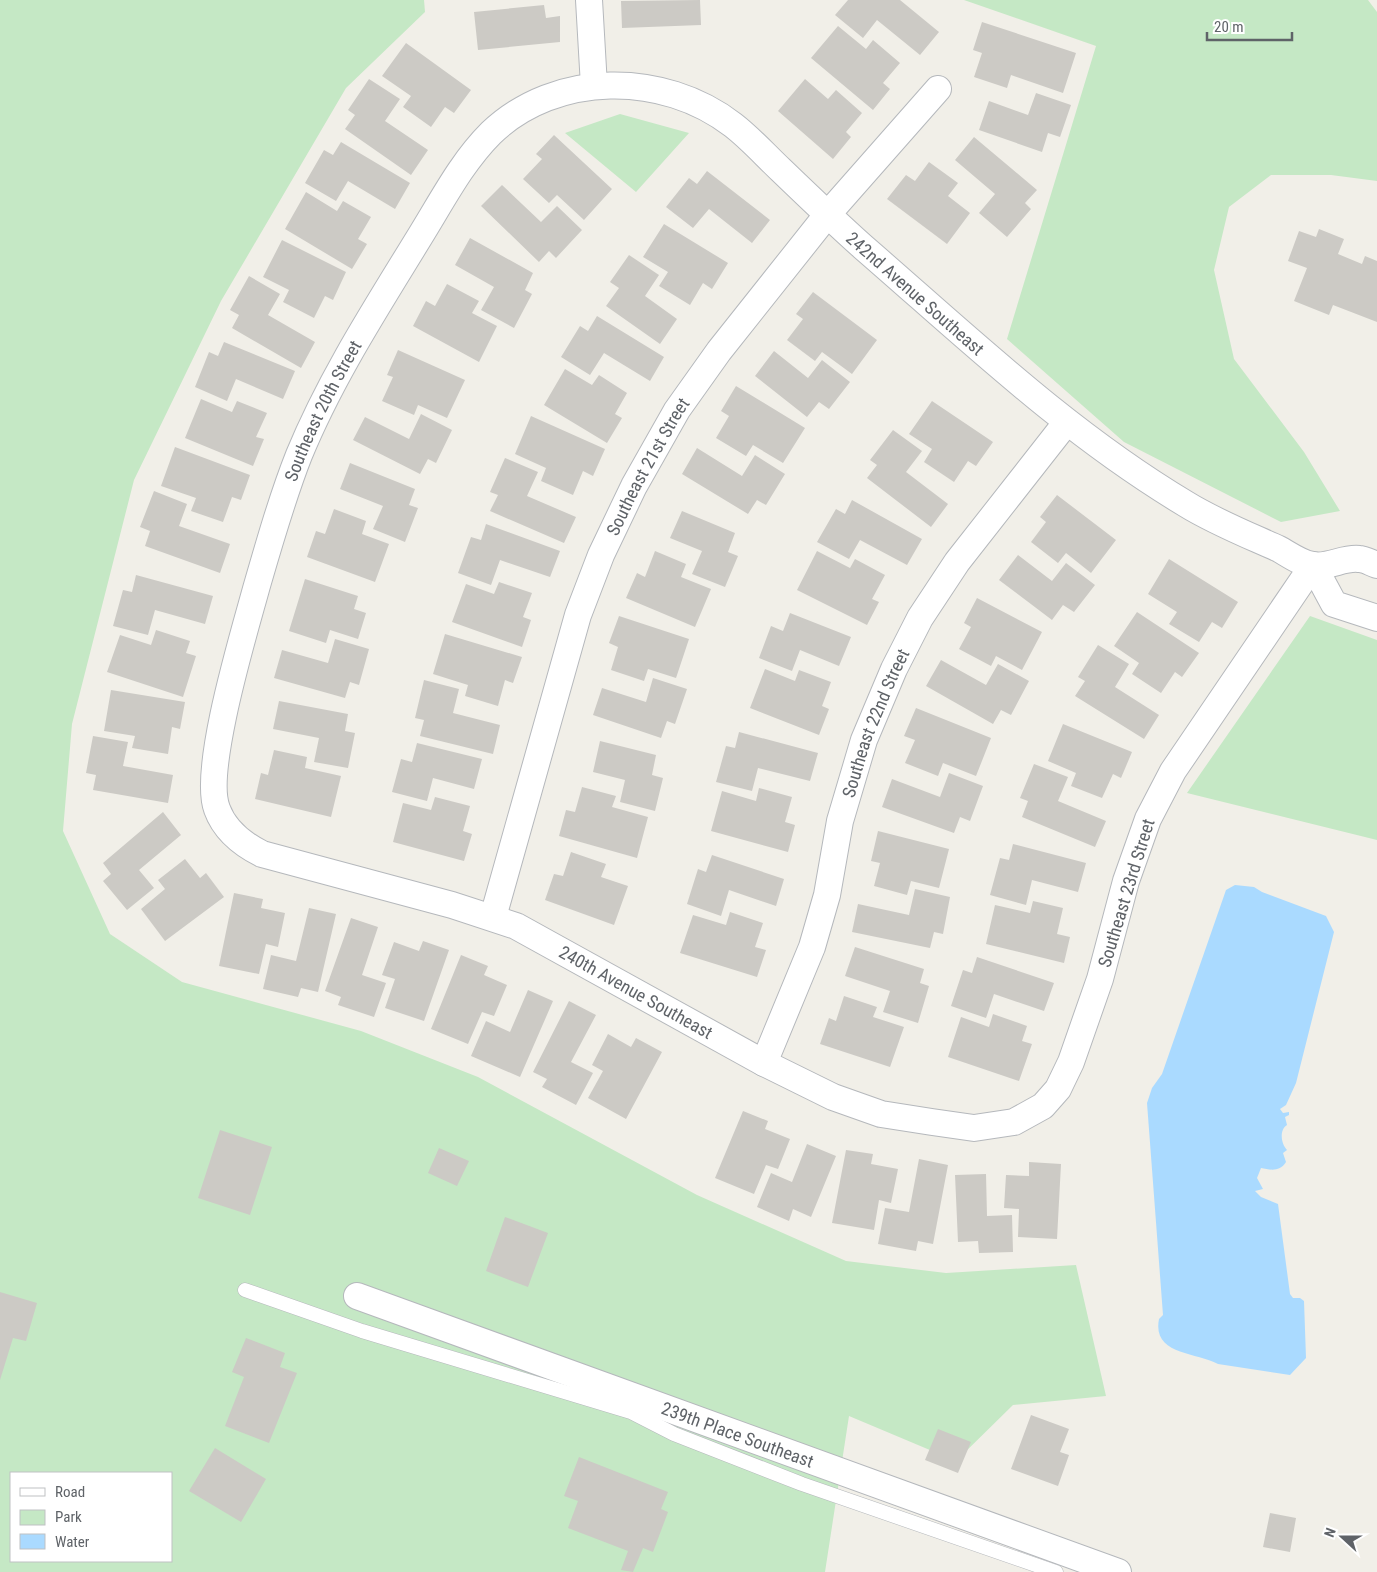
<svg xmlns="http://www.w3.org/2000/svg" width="1377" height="1572" font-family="'Roboto Condensed',sans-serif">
<rect width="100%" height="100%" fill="#f1efe8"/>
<path fill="#c5e8c5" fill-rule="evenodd" d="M 0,0 L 424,0 L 425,12 L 346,88 L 221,301 L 134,480 L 72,724 L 63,831 L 110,934 L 182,982 L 361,1031 L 478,1077 L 697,1195 L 846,1261 L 946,1273 L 1076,1265 L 1106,1396 L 1013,1405 L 956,1461 L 849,1416 L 825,1572 L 0,1572 ZM 11,1473 L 171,1473 L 171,1561 L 11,1561 Z
M 964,0 L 1368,0 L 1377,12 L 1377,181 L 1331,175 L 1271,175 L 1229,207 L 1214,270 L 1234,359 L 1304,452 L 1340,511 L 1281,522 L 1124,442 L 1007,339 L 1096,46 Z
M 620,114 L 689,133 L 636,192 L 565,133 Z
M 1310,616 L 1377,640 L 1377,840 L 1187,793 Z"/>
<path fill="#aadaff" d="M 1235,885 L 1254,887 L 1262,892 L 1326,916 L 1334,932 L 1296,1083 L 1286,1105 L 1280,1109 L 1283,1113 L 1289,1112 L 1289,1115 L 1285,1117 L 1287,1125 C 1279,1130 1281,1144 1287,1150 L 1283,1153 L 1286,1162 C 1280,1172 1270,1170 1261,1168 L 1257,1178 L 1263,1189 L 1255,1191 L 1261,1197 L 1278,1204 L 1290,1294 L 1293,1298 L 1300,1298 L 1304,1301 L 1306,1358 L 1290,1375 L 1218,1364 C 1195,1352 1152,1355 1159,1319 L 1163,1315 L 1147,1103 L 1152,1088 L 1162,1074 L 1226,890 Z"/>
<path fill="#cccac5" d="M 700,0 L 701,25 L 622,28 L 621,1 Z
M 848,0 L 900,0 L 939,32 L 920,55 L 877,20 L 863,38 L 835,15 Z
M 544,5 L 546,18 L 560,16 L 560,42 L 478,50 L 474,12 Z
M 982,22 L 1076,53 L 1063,93 L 1011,75 L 1007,88 L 974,77 L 982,53 L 973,50 Z
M 838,26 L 866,49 L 873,40 L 900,63 L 883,83 L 890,89 L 873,110 L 811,58 Z
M 406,43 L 471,90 L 454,113 L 445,107 L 431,127 L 403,107 L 411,96 L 382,76 Z
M 369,79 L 400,99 L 385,121 L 428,150 L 411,175 L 345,129 L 355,115 L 348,110 Z
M 805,79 L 828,99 L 836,90 L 862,113 L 846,132 L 851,137 L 833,159 L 778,111 Z
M 1036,93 L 1071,105 L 1060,137 L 1048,133 L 1042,152 L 979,130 L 989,101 L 1028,115 Z
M 554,135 L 612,189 L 584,220 L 557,195 L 549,203 L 523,179 L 542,159 L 536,154 Z
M 974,137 L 1037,190 L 1025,203 L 1031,209 L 1007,237 L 979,213 L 995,194 L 955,160 Z
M 341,142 L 410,183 L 395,209 L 348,181 L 336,201 L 305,183 L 324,150 L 333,155 Z
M 929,162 L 958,183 L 948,196 L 970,213 L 947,244 L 887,199 L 906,175 L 915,181 Z
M 707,171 L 770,220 L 752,243 L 709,209 L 693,228 L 666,207 L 689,178 L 697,184 Z
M 502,185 L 541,222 L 557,206 L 582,230 L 556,258 L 549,251 L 539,262 L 481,206 Z
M 306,192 L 337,211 L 343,201 L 371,217 L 358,239 L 367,244 L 352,269 L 285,229 Z
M 664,224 L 728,263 L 712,289 L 703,283 L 690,305 L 659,286 L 668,272 L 643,257 Z
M 1319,229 L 1344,239 L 1338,254 L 1362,264 L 1365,256 L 1377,261 L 1377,322 L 1333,305 L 1329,315 L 1294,301 L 1307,268 L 1288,261 L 1299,231 L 1316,237 Z
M 470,238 L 533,273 L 525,290 L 532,294 L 514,328 L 481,310 L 494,287 L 455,265 Z
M 282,240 L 346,272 L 333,300 L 325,296 L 314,318 L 283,302 L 289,290 L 263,277 Z
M 629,255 L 659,275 L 645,296 L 677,319 L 660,344 L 606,306 L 619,288 L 610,282 Z
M 249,276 L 280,294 L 268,315 L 315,342 L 301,368 L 232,328 L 239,315 L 230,310 Z
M 447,284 L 479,301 L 472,313 L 497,326 L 479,362 L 413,326 L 426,301 L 435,306 Z
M 813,292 L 877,340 L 852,374 L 822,352 L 815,361 L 787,340 L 803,319 L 796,314 Z
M 597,316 L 664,357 L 650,381 L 604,353 L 590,375 L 561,357 L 580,326 L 588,331 Z
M 224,342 L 295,371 L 283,399 L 236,379 L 227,401 L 195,387 L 209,352 L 218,356 Z
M 398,350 L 465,380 L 447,418 L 418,405 L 414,415 L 382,401 L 393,377 L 387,375 Z
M 774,351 L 808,378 L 822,360 L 850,382 L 829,409 L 819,402 L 807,417 L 755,376 Z
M 565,369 L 592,385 L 599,375 L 627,393 L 615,414 L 622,418 L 607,443 L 544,405 Z
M 736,386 L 805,428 L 783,463 L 753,445 L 746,456 L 716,438 L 729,416 L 721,411 Z
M 201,399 L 232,412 L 237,401 L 267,413 L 256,437 L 264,439 L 253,466 L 185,438 Z
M 932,401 L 993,442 L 976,466 L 968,461 L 954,482 L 924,462 L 932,449 L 909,434 Z
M 421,414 L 452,430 L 436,463 L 428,459 L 420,474 L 353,440 L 365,417 L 409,439 Z
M 531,416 L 605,449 L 593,476 L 583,471 L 573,495 L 541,481 L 546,468 L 515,454 Z
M 893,430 L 922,451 L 906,472 L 948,504 L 931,527 L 867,478 L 877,465 L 870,460 Z
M 175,447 L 250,475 L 241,500 L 232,497 L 223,522 L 191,511 L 196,498 L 161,486 Z
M 697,448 L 742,476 L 755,455 L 785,474 L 766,505 L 757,500 L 748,514 L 682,474 Z
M 505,458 L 538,472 L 527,496 L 576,517 L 564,543 L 490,511 L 498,495 L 490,492 Z
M 350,463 L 415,489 L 409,505 L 418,508 L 405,542 L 373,529 L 383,506 L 340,489 Z
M 154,491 L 187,504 L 179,526 L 230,544 L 220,573 L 145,546 L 150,531 L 140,527 Z
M 1057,495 L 1116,540 L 1091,573 L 1066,553 L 1058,563 L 1031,542 L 1046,522 L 1040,517 Z
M 852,500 L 922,539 L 907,565 L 860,540 L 849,559 L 817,542 L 836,509 L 845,514 Z
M 334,509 L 366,521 L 362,534 L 389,544 L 375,582 L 307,557 L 316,531 L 325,534 Z
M 682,511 L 735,533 L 728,552 L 738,556 L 725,587 L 692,574 L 702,551 L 670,538 Z
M 486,524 L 560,551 L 550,577 L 500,560 L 491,585 L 458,573 L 471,537 L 481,540 Z
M 655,551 L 686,564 L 681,577 L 711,589 L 695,627 L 626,598 L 637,573 L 645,577 Z
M 817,551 L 850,568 L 855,559 L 885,575 L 872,599 L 879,602 L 867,625 L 797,590 Z
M 1018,555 L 1052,581 L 1066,563 L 1095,585 L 1074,612 L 1063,605 L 1052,620 L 999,580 Z
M 1169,559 L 1238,602 L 1222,628 L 1212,622 L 1199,642 L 1169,624 L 1177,612 L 1148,594 Z
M 136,575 L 213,596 L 205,624 L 155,610 L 148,635 L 113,626 L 123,590 L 132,592 Z
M 305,579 L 358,596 L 354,609 L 366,613 L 358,639 L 330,630 L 326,643 L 289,631 Z
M 499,582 L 532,593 L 523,617 L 531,620 L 522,647 L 452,622 L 466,584 L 494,594 Z
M 977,598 L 1042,632 L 1022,670 L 996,656 L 991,666 L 959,649 L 971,627 L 964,623 Z
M 1137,612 L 1199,653 L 1182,677 L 1175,672 L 1161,693 L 1132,674 L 1139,663 L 1114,646 Z
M 790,613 L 851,637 L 839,666 L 800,650 L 792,671 L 759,658 L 771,626 L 783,631 Z
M 619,616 L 689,639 L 676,678 L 648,669 L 644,681 L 611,670 L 618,647 L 609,643 Z
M 156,630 L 190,641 L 186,653 L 196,656 L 183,697 L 107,672 L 120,635 L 151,645 Z
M 445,634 L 522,657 L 513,683 L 505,680 L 498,706 L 465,696 L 468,685 L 433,674 Z
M 335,639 L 369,649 L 359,685 L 350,682 L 345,698 L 274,678 L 282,650 L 328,663 Z
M 1098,645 L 1129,664 L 1115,687 L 1159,715 L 1144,739 L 1075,696 L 1085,681 L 1078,677 Z
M 941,660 L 986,685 L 998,664 L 1029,681 L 1011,715 L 1001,710 L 993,724 L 926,686 Z
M 765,669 L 795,681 L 799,670 L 831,682 L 822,706 L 829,709 L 819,735 L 750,708 Z
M 653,678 L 687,689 L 675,724 L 667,721 L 661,738 L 593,715 L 602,688 L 646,702 Z
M 424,680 L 459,689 L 453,713 L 500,725 L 493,754 L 420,736 L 424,720 L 415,718 Z
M 111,690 L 185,702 L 180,729 L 172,727 L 168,754 L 132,748 L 135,736 L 104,731 Z
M 279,701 L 348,714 L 345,731 L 355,733 L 348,768 L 314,762 L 319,738 L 273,729 Z
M 916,708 L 991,738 L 976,776 L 943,763 L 938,776 L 905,763 L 915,740 L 904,736 Z
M 1063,724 L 1132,752 L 1121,778 L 1113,774 L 1102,798 L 1071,786 L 1076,773 L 1048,761 Z
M 739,732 L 818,753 L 810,781 L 758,768 L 752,791 L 716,782 L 726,746 L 735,748 Z
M 93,736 L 128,742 L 123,766 L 173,775 L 168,803 L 93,790 L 96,775 L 86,773 Z
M 600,741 L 656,755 L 652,775 L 663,778 L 655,811 L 620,802 L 625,780 L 593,772 Z
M 417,743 L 482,759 L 474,789 L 433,778 L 427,801 L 392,792 L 401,759 L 412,762 Z
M 274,750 L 307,757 L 305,768 L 341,776 L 331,817 L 255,799 L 261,773 L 268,775 Z
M 1034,764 L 1068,777 L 1058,801 L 1106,821 L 1095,847 L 1022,817 L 1028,801 L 1020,798 Z
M 949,773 L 983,786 L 970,821 L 960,817 L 954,833 L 882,807 L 892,779 L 940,797 Z
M 582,787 L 616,796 L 612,807 L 648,817 L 637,858 L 559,836 L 566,810 L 575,812 Z
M 759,788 L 792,797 L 785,822 L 795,825 L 788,852 L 711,831 L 722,791 L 756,801 Z
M 435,797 L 470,806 L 463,831 L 472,834 L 464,861 L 393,842 L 403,803 L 431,810 Z
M 163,812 L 181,835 L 139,870 L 154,888 L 127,910 L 103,881 L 111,874 L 103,863 Z
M 878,831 L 949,849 L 939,888 L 911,881 L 907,895 L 874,886 L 880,863 L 871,861 Z
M 1013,844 L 1086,863 L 1078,892 L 1032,880 L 1026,905 L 990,895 L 1000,858 L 1009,860 Z
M 571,852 L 606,864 L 601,877 L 628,886 L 614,925 L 545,900 L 554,874 L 563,876 Z
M 712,855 L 784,879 L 776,906 L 729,890 L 721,916 L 687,904 L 698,869 L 706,872 Z
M 185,859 L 200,878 L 206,873 L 224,897 L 165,941 L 141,909 L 165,889 L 158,880 Z
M 915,889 L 950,897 L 943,934 L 934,932 L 930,948 L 852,932 L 858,904 L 909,915 Z
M 234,893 L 263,899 L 261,908 L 285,913 L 278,947 L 266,944 L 259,974 L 219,966 Z
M 1033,901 L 1063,908 L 1057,934 L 1070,937 L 1064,963 L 986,944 L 995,905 L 1030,913 Z
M 309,908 L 336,914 L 318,992 L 301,988 L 298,997 L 263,989 L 271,955 L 296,961 Z
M 730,912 L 763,923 L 755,947 L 766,950 L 757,977 L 680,953 L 693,915 L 726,925 Z
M 351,918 L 378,927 L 362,975 L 386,983 L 374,1017 L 338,1005 L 341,997 L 325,991 Z
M 423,941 L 449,950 L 424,1021 L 385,1008 L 395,979 L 382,975 L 394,942 L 419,951 Z
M 855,947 L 924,969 L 920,983 L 929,986 L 918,1023 L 883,1012 L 890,991 L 845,976 Z
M 461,955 L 488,966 L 484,975 L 507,985 L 494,1016 L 482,1012 L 468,1044 L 431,1029 Z
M 977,957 L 1054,983 L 1044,1011 L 994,994 L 986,1018 L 951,1006 L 963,970 L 972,973 Z
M 528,990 L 553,1001 L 520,1077 L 471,1056 L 486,1021 L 510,1032 Z
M 844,996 L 877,1007 L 873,1017 L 904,1027 L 890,1067 L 820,1044 L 829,1018 L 836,1021 Z
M 569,1001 L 596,1015 L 571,1062 L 593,1073 L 576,1105 L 542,1087 L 547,1079 L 533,1072 Z
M 993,1014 L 1027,1026 L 1022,1041 L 1032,1044 L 1019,1081 L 948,1057 L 961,1017 L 989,1027 Z
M 608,1034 L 631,1047 L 636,1038 L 662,1052 L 626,1119 L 588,1098 L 603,1071 L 592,1065 Z
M 743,1111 L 768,1121 L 765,1129 L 790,1139 L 778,1169 L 766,1165 L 754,1194 L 715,1178 Z
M 220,1130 L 272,1147 L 250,1215 L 198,1198 Z
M 807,1144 L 836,1156 L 811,1217 L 793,1209 L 789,1221 L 757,1207 L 771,1173 L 792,1182 Z
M 439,1148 L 469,1161 L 457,1186 L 428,1173 Z
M 846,1150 L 873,1154 L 871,1164 L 898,1169 L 891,1203 L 879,1200 L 874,1230 L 832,1223 Z
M 919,1159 L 948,1165 L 933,1244 L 918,1241 L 916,1251 L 878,1244 L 885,1208 L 909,1212 Z
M 1029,1162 L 1061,1164 L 1057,1239 L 1018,1237 L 1019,1209 L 1004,1208 L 1006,1175 L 1029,1176 Z
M 986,1174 L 987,1216 L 1012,1215 L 1013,1252 L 979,1253 L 978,1241 L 958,1242 L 955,1175 Z
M 505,1217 L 548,1233 L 528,1287 L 486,1271 Z
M 0,1292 L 37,1303 L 26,1341 L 13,1338 L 0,1380 Z
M 246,1338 L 285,1353 L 280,1367 L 297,1373 L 269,1443 L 225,1426 L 244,1377 L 232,1372 Z
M 1031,1415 L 1069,1429 L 1060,1452 L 1069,1455 L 1058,1486 L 1011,1469 Z
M 938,1429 L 971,1442 L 958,1473 L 925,1460 Z
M 215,1448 L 266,1479 L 241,1522 L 189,1491 Z
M 579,1457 L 668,1492 L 661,1509 L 668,1512 L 653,1552 L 643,1548 L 633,1572 L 621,1570 L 628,1551 L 568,1528 L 578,1501 L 564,1496 Z
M 1270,1513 L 1296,1518 L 1290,1552 L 1263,1547 Z"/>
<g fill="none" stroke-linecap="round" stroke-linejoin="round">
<g stroke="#b5b8bc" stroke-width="15">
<path id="lane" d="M 245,1290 L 362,1331 L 631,1412 L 674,1434 L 802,1484 L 1056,1572"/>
</g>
<g stroke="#b5b8bc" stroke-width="28">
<g id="street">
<path d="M 589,0 L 594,86"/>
<path id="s1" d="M 1313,565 L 1173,771 L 1148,819 L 1126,881 L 1100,979 L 1071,1062 L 1058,1089 L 1043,1106 L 1014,1122 L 974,1128 L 932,1122 L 881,1114 L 833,1097 L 764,1063 L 516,926 L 452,905 L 262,854 C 242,844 225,831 217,809 C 202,771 244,633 256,589 C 269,544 282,498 299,455 C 331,377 378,305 422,233 C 443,199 462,162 491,133 C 556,71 663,71 733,125 C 750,138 765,155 781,170 C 808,196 835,222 863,247 C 967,337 1067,433 1186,504 C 1215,522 1248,535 1279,549 C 1288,554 1302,564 1313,565 C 1328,568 1344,557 1359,559 C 1365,559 1371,563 1377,565"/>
<path d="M 1313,565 L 1334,604 L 1377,618"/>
<path id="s2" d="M 493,917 L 578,615 L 601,555 L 634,486 L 677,410 L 719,351 L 827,215 L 938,89"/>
<path id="s3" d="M 764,1063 L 812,947 L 827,895 L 840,821 L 864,740 L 894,669 L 920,618 L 957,562 L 1066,423"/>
<path id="s4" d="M 357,1296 L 1118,1572"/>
</g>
</g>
<use href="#lane" stroke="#fff" stroke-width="14"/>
<use href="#street" stroke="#fff" stroke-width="26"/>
</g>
<g text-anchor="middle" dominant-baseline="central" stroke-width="4" stroke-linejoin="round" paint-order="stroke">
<g font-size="18" fill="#5f6368" stroke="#fff">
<text stroke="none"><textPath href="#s1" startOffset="2772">242nd Avenue Southeast</textPath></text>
<text stroke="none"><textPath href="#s1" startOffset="1935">Southeast 20th Street</textPath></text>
<text stroke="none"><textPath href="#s2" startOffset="478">Southeast 21st Street</textPath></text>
<text stroke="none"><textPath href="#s3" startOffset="359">Southeast 22nd Street</textPath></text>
<text transform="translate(1126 893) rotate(-73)">Southeast 23rd Street</text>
<text transform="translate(636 992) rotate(29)">240th Avenue Southeast</text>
<text stroke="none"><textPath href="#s4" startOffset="405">239th Place Southeast</textPath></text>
</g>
</g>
<rect x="10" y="1472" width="162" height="90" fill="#ffffff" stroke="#bfc1c3"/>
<rect x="20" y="1488" width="25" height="8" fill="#ffffff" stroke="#bfc1c3"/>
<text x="55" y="1497" font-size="15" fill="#5f6368">Road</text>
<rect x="20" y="1510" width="25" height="15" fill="#c5e8c5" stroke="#bfc1c3"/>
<text x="55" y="1522" font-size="15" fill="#5f6368">Park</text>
<rect x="20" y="1534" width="25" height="15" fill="#aadaff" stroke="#bfc1c3"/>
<text x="55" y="1547" font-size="15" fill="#5f6368">Water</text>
<g transform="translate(1342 1537) rotate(291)" stroke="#ffffff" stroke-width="4" paint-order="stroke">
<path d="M0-4L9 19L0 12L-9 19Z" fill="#5f6368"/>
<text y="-8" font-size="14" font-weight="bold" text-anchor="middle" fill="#5f6368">N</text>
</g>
<path d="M1207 32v8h85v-8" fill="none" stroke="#5f6368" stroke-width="2.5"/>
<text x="1214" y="32" font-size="15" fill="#5f6368" stroke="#ffffff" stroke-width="4" paint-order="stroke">20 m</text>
</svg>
